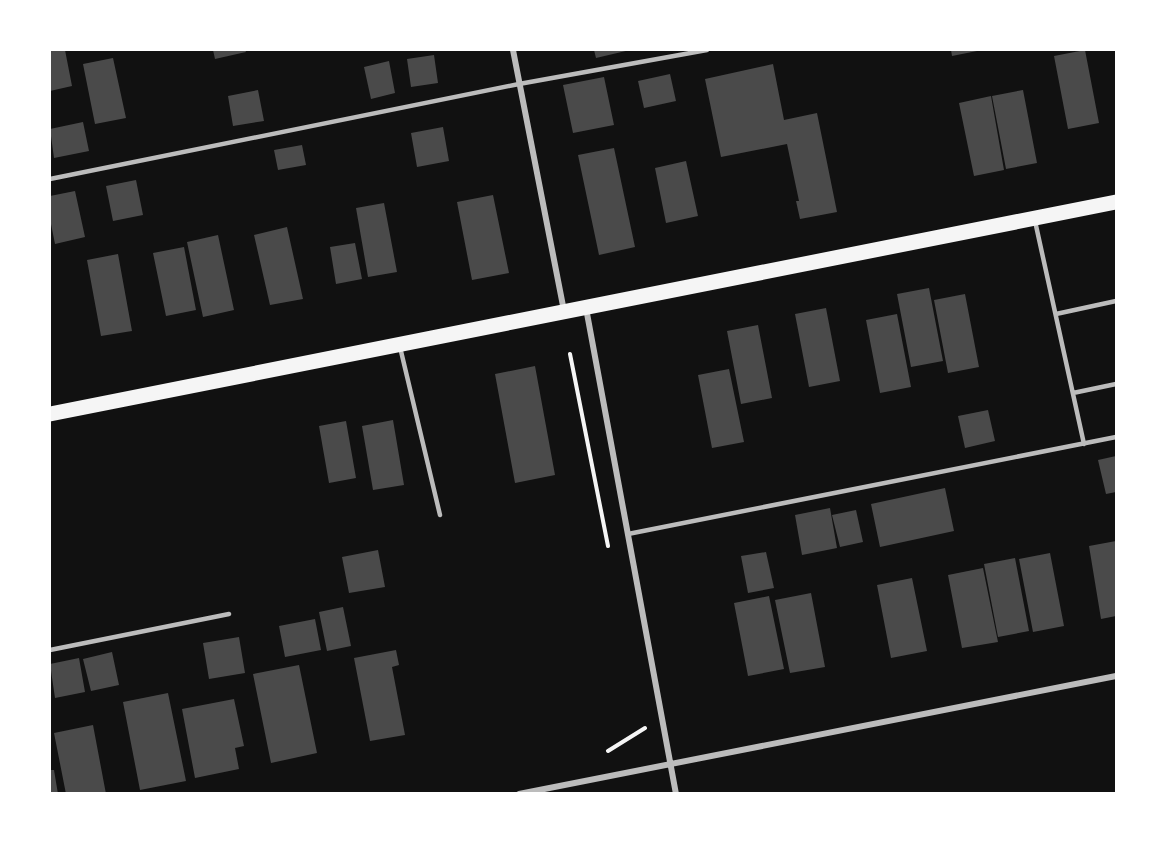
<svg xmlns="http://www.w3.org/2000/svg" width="1166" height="843" font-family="Raleway,sans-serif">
<rect width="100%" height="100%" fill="#111"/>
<path fill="#4a4a4a" d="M 50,50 L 65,50 L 72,86 L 50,91 Z
M 213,50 L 245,50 L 246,52 L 215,59 Z
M 594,50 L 630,50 L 596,58 Z
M 951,50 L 976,50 L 977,51 L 952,56 Z
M 1085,50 L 1099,123 L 1068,129 L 1054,56 Z
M 434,55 L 438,83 L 411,87 L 407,59 Z
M 113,58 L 126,118 L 95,124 L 83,64 Z
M 389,61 L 395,93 L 371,99 L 364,67 Z
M 773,64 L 784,120 L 817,113 L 837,212 L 800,219 L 796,201 L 799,201 L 787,144 L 721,157 L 705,79 Z
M 670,74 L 676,101 L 644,108 L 638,81 Z
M 604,77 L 614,125 L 573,133 L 563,85 Z
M 258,90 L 264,121 L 233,126 L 228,96 Z
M 1023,90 L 1037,163 L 1006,169 L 992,96 Z
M 991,96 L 1004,170 L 974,176 L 959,103 Z
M 83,122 L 89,151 L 54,158 L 50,129 Z
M 443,127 L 449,161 L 417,167 L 411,133 Z
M 302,145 L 306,165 L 278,170 L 274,150 Z
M 614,148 L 635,247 L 599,255 L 578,155 Z
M 686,161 L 698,216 L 666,223 L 655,168 Z
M 136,180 L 143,215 L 113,221 L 106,186 Z
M 75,191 L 85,237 L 55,244 L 50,219 L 50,196 Z
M 493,195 L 509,273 L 472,280 L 457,202 Z
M 384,203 L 397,272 L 368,277 L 356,208 Z
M 287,227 L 303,299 L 270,305 L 254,235 Z
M 218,235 L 234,310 L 203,317 L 187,242 Z
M 355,243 L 362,279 L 336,284 L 330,247 Z
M 184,247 L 196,310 L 166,316 L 153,253 Z
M 118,254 L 132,331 L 101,336 L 87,260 Z
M 929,288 L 943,361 L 911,367 L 897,294 Z
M 965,294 L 979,367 L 948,373 L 934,300 Z
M 826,308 L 840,381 L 809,387 L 795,314 Z
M 897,314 L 911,387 L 880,393 L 866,320 Z
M 758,325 L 772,398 L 741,404 L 727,331 Z
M 535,366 L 555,475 L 515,483 L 495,374 Z
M 729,369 L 744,442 L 712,448 L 698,375 Z
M 988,410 L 995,441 L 965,448 L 958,416 Z
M 393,420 L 404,485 L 373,490 L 362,426 Z
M 346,421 L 356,478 L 329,483 L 319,426 Z
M 1116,456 L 1116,492 L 1106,494 L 1098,460 Z
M 945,488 L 954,531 L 880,547 L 871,504 Z
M 830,508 L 837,548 L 802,555 L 795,515 Z
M 856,510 L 863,542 L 840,547 L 832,515 Z
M 1116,541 L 1116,616 L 1101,619 L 1089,546 Z
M 378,550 L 385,587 L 349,593 L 342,557 Z
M 766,552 L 774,588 L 748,593 L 741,556 Z
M 1050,553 L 1064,626 L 1033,632 L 1019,559 Z
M 1015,558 L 1029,631 L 998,637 L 984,564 Z
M 983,568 L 998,642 L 962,648 L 948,575 Z
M 912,578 L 927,651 L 891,658 L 877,585 Z
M 811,593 L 825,667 L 790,673 L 775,600 Z
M 769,596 L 784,669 L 748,676 L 734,603 Z
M 343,607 L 351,646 L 327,651 L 319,612 Z
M 315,619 L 321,650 L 285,657 L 279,626 Z
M 239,637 L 245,673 L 209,679 L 203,643 Z
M 396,650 L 399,665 L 392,667 L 405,735 L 370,741 L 354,658 Z
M 112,652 L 119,685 L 91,691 L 83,659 Z
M 79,658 L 85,692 L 55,698 L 50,664 Z
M 299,665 L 317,753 L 271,763 L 253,674 Z
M 168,693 L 186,781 L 140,790 L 123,702 Z
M 234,699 L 244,746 L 235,748 L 239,769 L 195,778 L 182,709 Z
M 93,725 L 106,794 L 66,794 L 54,733 Z
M 50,770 L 54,770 L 58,794 L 50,794 Z"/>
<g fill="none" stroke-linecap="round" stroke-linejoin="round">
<path stroke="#f5f5f5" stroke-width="4" d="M 570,354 L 608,546
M 608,751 L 645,728"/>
<path stroke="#bcbcbc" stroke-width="4.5" d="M 50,179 L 519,84 L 707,50
M 1035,221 L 1084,444
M 1056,314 L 1116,301
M 400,347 L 440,515
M 1073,393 L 1116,384
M 628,534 L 1116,437
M 50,650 L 229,614"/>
<path stroke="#bcbcbc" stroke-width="6" d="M 513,50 L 564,311
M 586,308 L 676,794
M 519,794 L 1116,676"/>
<path stroke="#f5f5f5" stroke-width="15" d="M 50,414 L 1116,202"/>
</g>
<rect width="1166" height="843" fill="none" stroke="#ffffff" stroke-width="102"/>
</svg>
